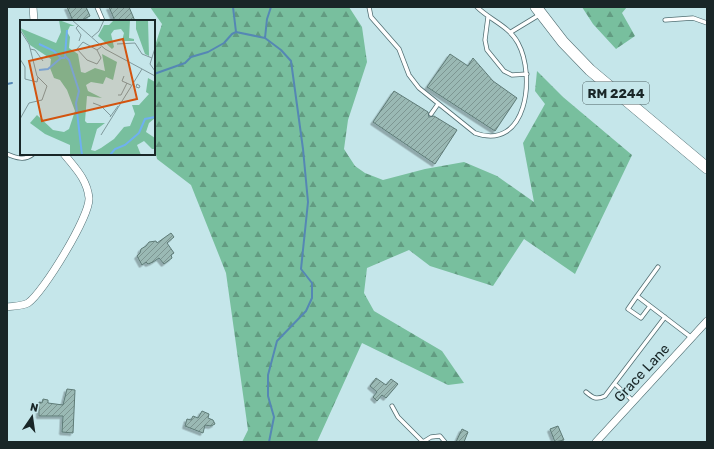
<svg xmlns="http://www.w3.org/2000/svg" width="714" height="449" font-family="Rubik,sans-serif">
<defs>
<pattern id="forest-firs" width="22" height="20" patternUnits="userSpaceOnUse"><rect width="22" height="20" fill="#78bf9e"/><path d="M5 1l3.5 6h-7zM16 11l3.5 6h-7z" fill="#629b81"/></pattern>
<pattern id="building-hatch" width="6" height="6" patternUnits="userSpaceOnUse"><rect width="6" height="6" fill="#9ab9b4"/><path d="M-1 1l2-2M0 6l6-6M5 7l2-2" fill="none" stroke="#7d9692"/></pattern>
<filter id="shadow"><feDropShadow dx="-2.5" dy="2.5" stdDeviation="0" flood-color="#0004"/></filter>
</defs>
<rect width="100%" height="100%" fill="#c5e6ea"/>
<path fill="url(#forest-firs)" d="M 150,7 L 349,7 L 362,27 L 367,62 L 348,120 L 344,149 L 355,166 L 365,173 L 383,180 L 425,169 L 464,162 L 497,176 L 534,202 L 523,143 L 545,104 L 535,91 L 537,71 L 563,97 L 632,155 L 575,274 L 524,239 L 493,286 L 430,266 L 409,250 L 367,268 L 364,293 L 374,311 L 442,351 L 464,383 L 448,385 L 362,343 L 317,442 L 242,442 L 248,430 L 226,273 L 191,185 L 157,159 L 154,146 L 154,49 L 162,24 Z
M 582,7 L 627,7 L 622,13 L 635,36 L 616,49 L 593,24 Z"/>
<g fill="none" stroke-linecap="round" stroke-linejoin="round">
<path stroke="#5587b4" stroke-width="2" d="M 233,7 L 236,32
M 154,74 L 185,63 L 191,57 L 208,52 L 224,43 L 232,34 L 236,32 L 265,38
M 7,84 L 12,83
M 269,442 L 274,417 L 268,396 L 268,375 L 277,341 L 306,311 L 312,298 L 312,283 L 301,269 L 308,202 L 303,149 L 291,61 L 281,50 L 265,38 L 267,19 L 271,7"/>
</g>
<path fill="url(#building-hatch)" stroke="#5e7b77" filter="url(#shadow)" d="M 67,7 L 86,7 L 90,16 L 80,21 L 73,21 Z
M 109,7 L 129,7 L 135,21 L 115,21 Z
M 450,54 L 468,66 L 473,58 L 493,81 L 517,98 L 495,131 L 427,87 Z
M 394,91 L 428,112 L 429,117 L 434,116 L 457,130 L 435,164 L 373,122 Z
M 171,233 L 174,237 L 167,243 L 174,253 L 171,255 L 172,258 L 164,264 L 159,258 L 153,262 L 148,264 L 146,262 L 142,265 L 137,256 L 140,253 L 141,249 L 146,246 L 149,242 L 156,241 L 157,243 Z
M 376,378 L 386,385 L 391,379 L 398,384 L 386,398 L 382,395 L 377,401 L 373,397 L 377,392 L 370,386 Z
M 67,389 L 75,390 L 73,433 L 62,432 L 63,416 L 39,416 L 39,402 L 42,403 L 43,399 L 48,400 L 48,403 L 63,405 Z
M 202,411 L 209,414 L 208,418 L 213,420 L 215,424 L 211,426 L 205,425 L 203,433 L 185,426 L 187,419 L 191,420 L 193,416 L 198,418 Z
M 558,426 L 564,440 L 555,442 L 550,429 Z
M 462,429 L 468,432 L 464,442 L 456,442 Z"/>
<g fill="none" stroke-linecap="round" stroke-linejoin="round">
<g stroke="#526f73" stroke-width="5">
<path id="lane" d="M 97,7 L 103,21
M 369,7 L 371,17 L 399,49 L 409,75 L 419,88 L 475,133 C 527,152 536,76 518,43 C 509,26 490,20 477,7
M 488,17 L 485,40 L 487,50 L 504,71 L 512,75 L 527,74
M 665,20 L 693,18 L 707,23
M 511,32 L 539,15
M 431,114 L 438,104
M 7,154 C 16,158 25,161 33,154
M 658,267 L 637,296 L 692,338
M 637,296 L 628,309 L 641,318 L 650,306
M 616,385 L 633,401
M 586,392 C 593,398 596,400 605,396 L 665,317
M 392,406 L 398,417 L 423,442 L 431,437 L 440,436 L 445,442"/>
</g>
<g stroke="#526f73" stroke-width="8">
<path id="street" d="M 33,7 L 34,21
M 7,307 C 14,306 22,306 28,303 C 43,293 90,216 89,198 C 87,179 75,168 64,154
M 596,442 L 707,321"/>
</g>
<g stroke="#526f73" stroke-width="12">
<path id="primary" d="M 536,7 L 563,42 L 590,70 L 707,168"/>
</g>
<use href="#lane" stroke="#fff" stroke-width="3.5"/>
<use href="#street" stroke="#fff" stroke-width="7"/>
<use href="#primary" stroke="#fff" stroke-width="11"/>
</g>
<g text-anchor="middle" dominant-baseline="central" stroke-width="3.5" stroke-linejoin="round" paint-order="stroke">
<rect fill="#c5e6ea" stroke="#4d6062" stroke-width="1" x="583" y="82" width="66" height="22" rx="3"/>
<g font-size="13" font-weight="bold" fill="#192627">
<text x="616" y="93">RM 2244</text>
</g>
<g font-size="14" fill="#192627" stroke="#c5e6ea">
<text transform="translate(642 373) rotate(-47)">Grace Lane</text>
</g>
</g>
<g transform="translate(20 20)">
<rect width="135" height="135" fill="#c5e6ea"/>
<path d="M 39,0 L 55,6 L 50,6 L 47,12 L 50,17 L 49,28 L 58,34 L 61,52 L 65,53 L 75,48 L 85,51 L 82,34 L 97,42 L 93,60 L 86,57 L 83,64 L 71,62 L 66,65 L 68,71 L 82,78 L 67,76 L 65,101 L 67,103 L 85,103 L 77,109 L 71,130 L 75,131 L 81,128 L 94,119 L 104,107 L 110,106 L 115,94 L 112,85 L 119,85 L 129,74 L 126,72 L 128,58 L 135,62 L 135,98 L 129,103 L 126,112 L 135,118 L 135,129 L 132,129 L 124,121 L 117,125 L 121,135 L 50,135 L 50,125 L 25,114 L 10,103 L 17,95 L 33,110 L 44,112 L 49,109 L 55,91 L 47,70 L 40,60 L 34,58 L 30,48 L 31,39 L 10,25 L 0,8 L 36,23 L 41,12 ZM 94,0 L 110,0 L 109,18 L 114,19 L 114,21 L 102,21 L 104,13 L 101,9 L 94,10 L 91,14 L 94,27 L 92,29 L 78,16 L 84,5 L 89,5 ZM 116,0 L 128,0 L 129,36 L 125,34 L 116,9 Z" fill="#78bf9e"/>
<path fill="none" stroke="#6fb0f1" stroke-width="2" d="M 47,10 L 45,36 L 49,40 L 59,71 L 56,83 L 62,135M 19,24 L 34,31 L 41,38M 19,50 L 28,49 L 41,38 L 45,38M 90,135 L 95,129 L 105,125 L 119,113 L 125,99 L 135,97"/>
<path fill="none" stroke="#80999c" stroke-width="1" d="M 52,0 L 85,29 L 135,56M 0,10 L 9,24 L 17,56 L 27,66 L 22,80 L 9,83 L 0,99M 72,17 L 79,11 L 84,0M 59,21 L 61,15 L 56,8 L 59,5M 97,24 L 115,23 L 122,34 L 132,38M 135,28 L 130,44 L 135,51M 10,29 L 15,30 L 23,41M 77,30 L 81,38 L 77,44 L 67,40 L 57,29 L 63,22 L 77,30 L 81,27M 0,39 L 5,47 L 5,59 L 17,62 L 18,57M 104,56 L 102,61 L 111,65M 117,64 L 120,66 L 119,68 L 116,67 ZM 98,75 L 101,75 L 107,63M 73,83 L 81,86 L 91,96M 90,97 L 98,86M 81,115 L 122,49"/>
<path fill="#d3540f" fill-opacity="0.15" stroke="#d3540f" stroke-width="2" d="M 103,19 L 117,79 L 22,101 L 9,41 Z"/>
<rect width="135" height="135" fill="none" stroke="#192627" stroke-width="2"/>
</g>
<rect width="714" height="449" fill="none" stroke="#192627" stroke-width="16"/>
<g transform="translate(32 417) rotate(13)" stroke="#c5e6ea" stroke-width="3" paint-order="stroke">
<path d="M0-3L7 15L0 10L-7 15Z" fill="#192627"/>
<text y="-6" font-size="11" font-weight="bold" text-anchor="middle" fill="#192627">N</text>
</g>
</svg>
